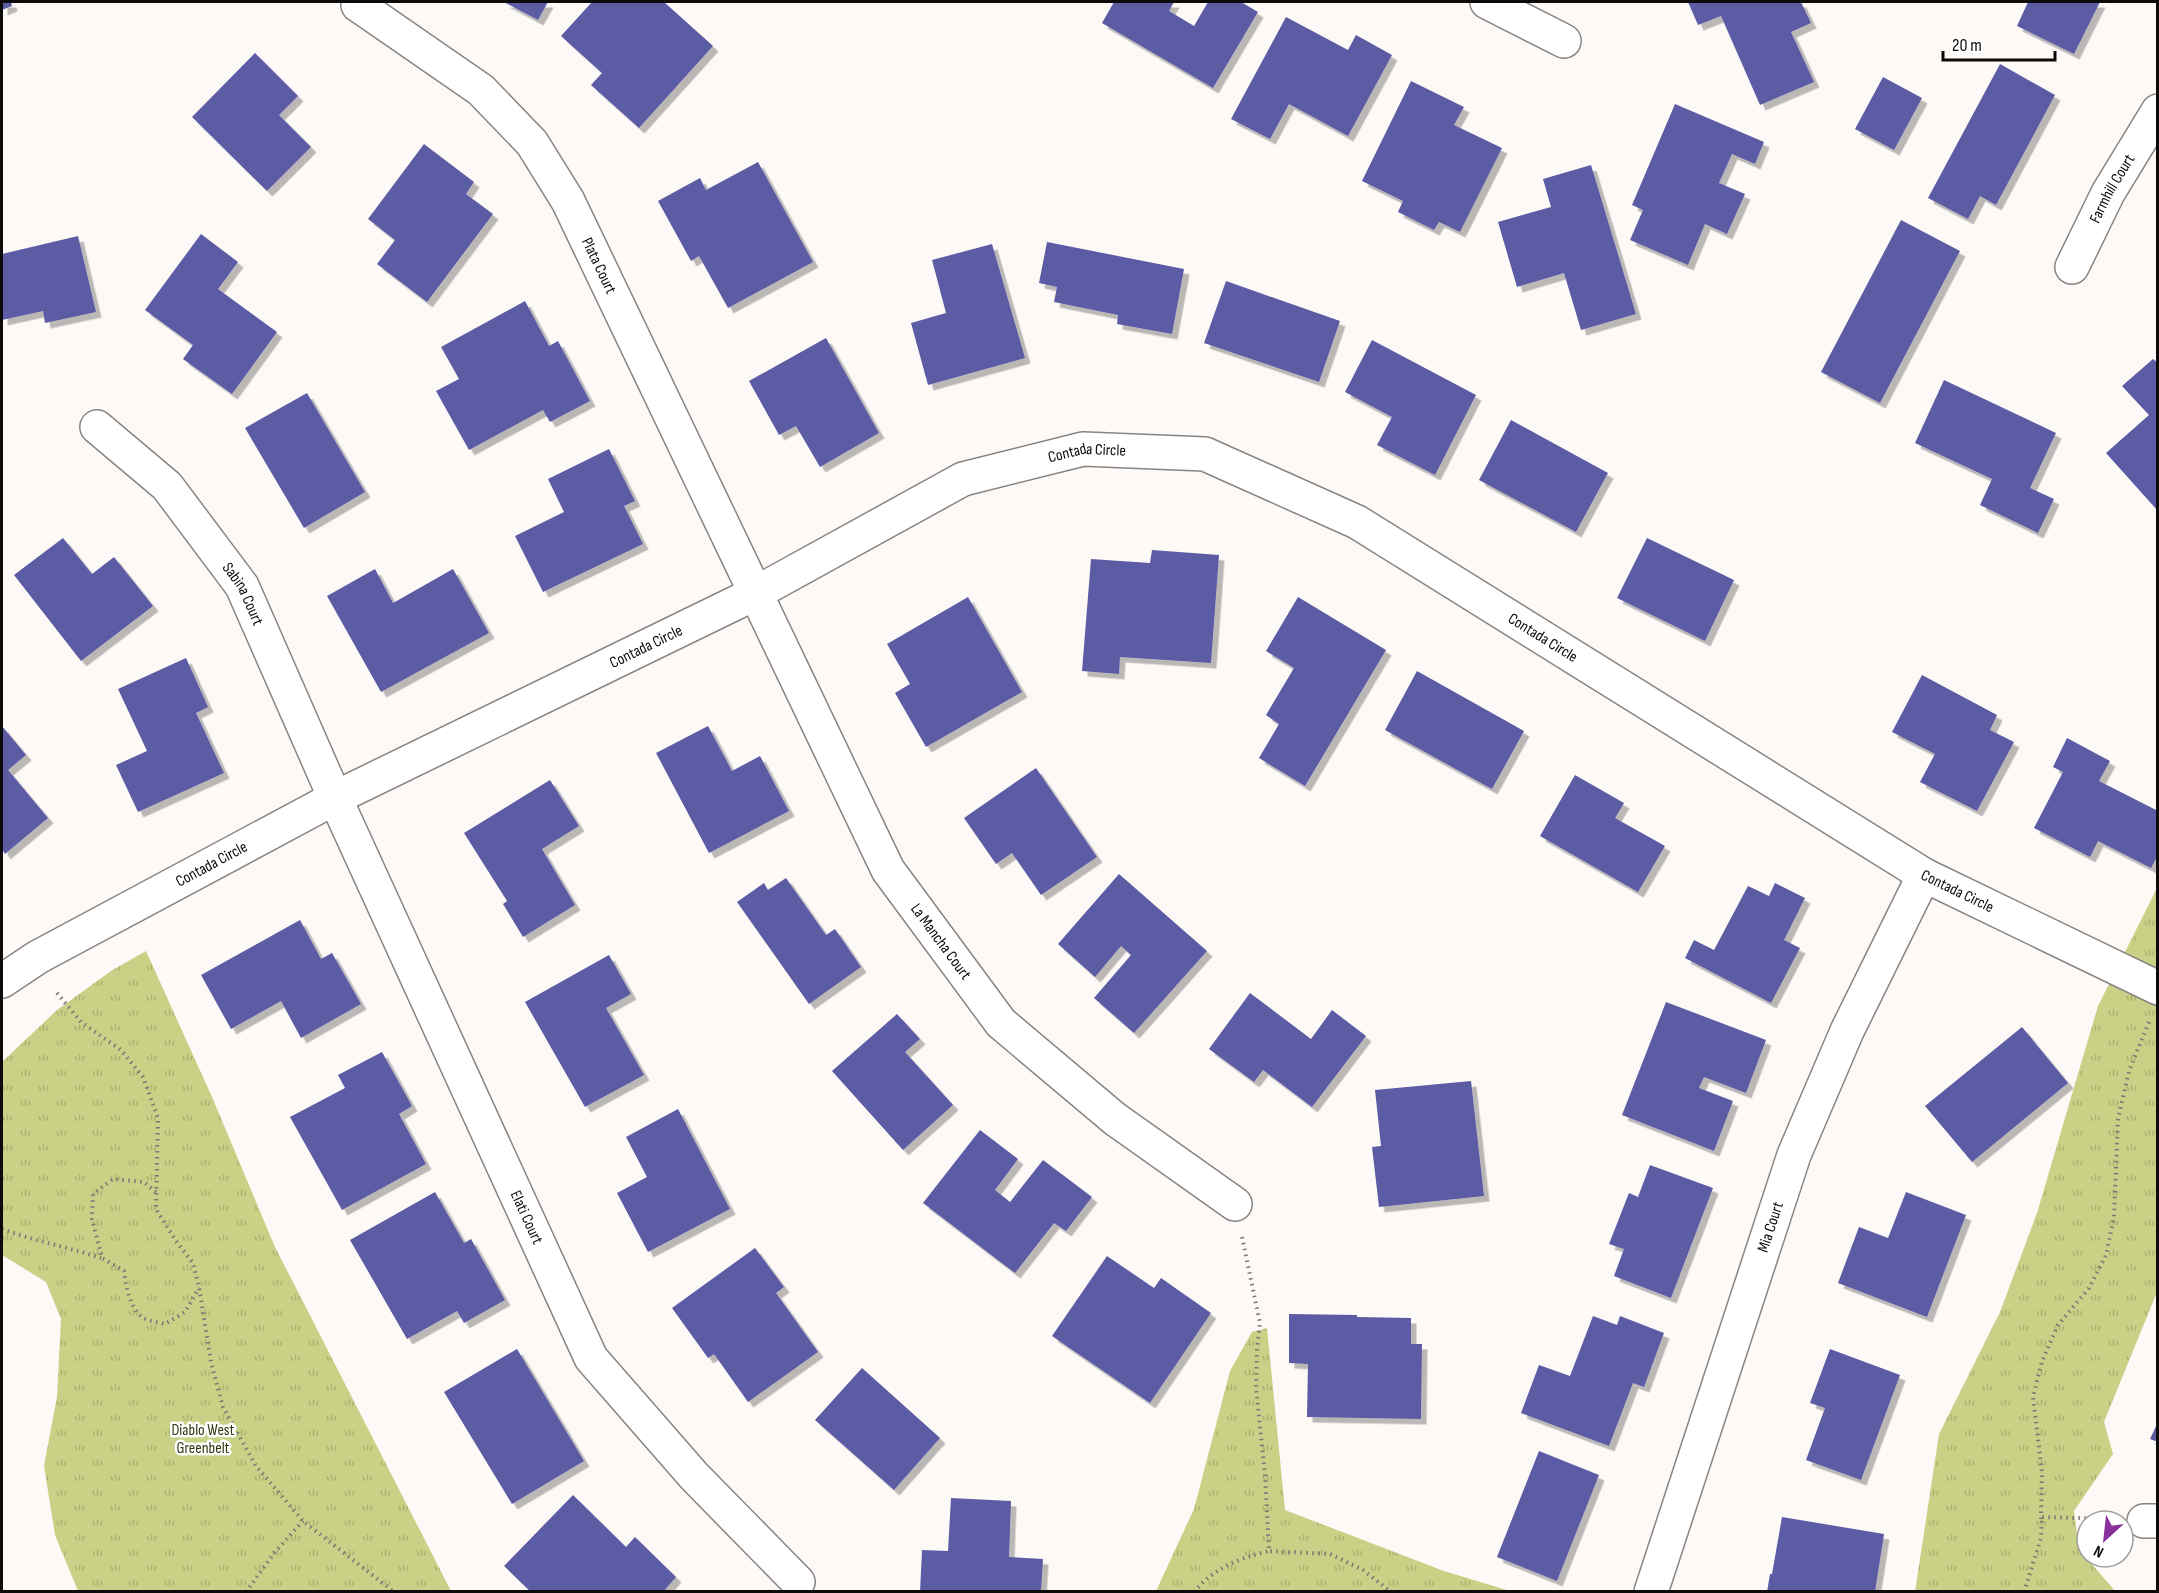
<svg xmlns="http://www.w3.org/2000/svg" width="2159" height="1593" font-family="'Sofia Sans Condensed',sans-serif">
<defs>
<pattern id="park-tufts" width="24" height="20" patternUnits="userSpaceOnUse" patternTransform="scale(1.5)"><rect width="24" height="20" fill="#c9d186"/><path d="M3 7l-1-3M5 7V3M7 7l1-3M15 17l-1-3M17 17v-4M19 17l1-3" fill="none" stroke="#abb272"/></pattern>
<filter id="shadow"><feDropShadow dx="5.5" dy="5.5" stdDeviation="0" flood-color="#0004"/></filter>
</defs>
<rect width="100%" height="100%" fill="#fdf9f7"/>
<path fill="url(#park-tufts)" d="M 2157,888 L 2157,1292 L 2104,1422 L 2113,1454 L 2074,1511 L 2079,1549 L 2115,1591 L 1915,1592 L 1939,1434 L 2000,1312 L 2037,1213 L 2098,1006 Z
M 146,951 L 212,1097 L 275,1247 L 451,1591 L 78,1591 L 55,1535 L 44,1466 L 57,1397 L 61,1319 L 46,1282 L 2,1255 L 2,1062 L 57,1010 L 111,971 Z
M 1267,1328 L 1285,1510 L 1444,1571 L 1510,1591 L 1156,1591 L 1194,1509 L 1230,1371 L 1252,1332 Z"/>
<path fill="#5c5ba5" filter="url(#shadow)" d="M 2,2 L 11,2 L 12,6 L 2,10 Z
M 504,2 L 548,2 L 538,20 Z
M 592,2 L 664,2 L 713,46 L 639,128 L 591,85 L 602,73 L 561,36 Z
M 1114,2 L 1174,2 L 1169,11 L 1194,26 L 1208,2 L 1241,2 L 1258,12 L 1213,88 L 1102,23 Z
M 1688,2 L 1801,2 L 1811,23 L 1791,32 L 1814,82 L 1760,105 L 1721,16 L 1698,25 Z
M 2028,2 L 2100,2 L 2074,54 L 2017,26 Z
M 1286,17 L 1348,50 L 1356,35 L 1392,55 L 1348,136 L 1289,104 L 1270,139 L 1231,119 Z
M 255,53 L 298,96 L 279,115 L 311,147 L 267,191 L 192,117 Z
M 2000,64 L 2055,95 L 1996,205 L 1980,196 L 1968,219 L 1928,198 Z
M 1883,77 L 1922,98 L 1894,150 L 1855,129 Z
M 1411,81 L 1464,107 L 1454,125 L 1502,148 L 1460,232 L 1439,222 L 1434,230 L 1398,212 L 1403,201 L 1362,181 Z
M 1675,104 L 1764,142 L 1755,164 L 1732,154 L 1719,183 L 1745,194 L 1727,234 L 1705,224 L 1688,265 L 1630,240 L 1643,210 L 1632,205 Z
M 424,144 L 474,182 L 466,194 L 493,214 L 427,302 L 377,264 L 395,240 L 368,219 Z
M 758,162 L 813,262 L 728,308 L 699,256 L 691,261 L 658,201 L 700,178 L 706,190 Z
M 1591,165 L 1636,314 L 1581,330 L 1564,273 L 1517,287 L 1498,222 L 1551,207 L 1543,179 Z
M 1901,220 L 1960,251 L 1880,403 L 1821,372 Z
M 201,234 L 238,262 L 218,289 L 277,332 L 232,394 L 183,359 L 193,345 L 145,310 Z
M 78,236 L 96,312 L 45,323 L 43,311 L 2,320 L 2,254 Z
M 1047,242 L 1184,269 L 1172,334 L 1117,324 L 1118,315 L 1054,302 L 1057,287 L 1039,283 Z
M 992,244 L 1025,358 L 928,385 L 911,323 L 946,313 L 932,260 Z
M 1226,281 L 1340,321 L 1319,382 L 1204,343 Z
M 525,301 L 549,346 L 558,341 L 590,401 L 550,422 L 543,410 L 469,450 L 436,391 L 459,379 L 441,347 Z
M 826,338 L 879,433 L 820,467 L 796,426 L 779,435 L 749,381 Z
M 1372,340 L 1476,395 L 1435,475 L 1377,445 L 1392,417 L 1345,392 Z
M 2153,359 L 2158,363 L 2158,511 L 2106,453 L 2149,415 L 2122,386 Z
M 1944,380 L 2056,433 L 2030,488 L 2054,499 L 2038,533 L 1980,505 L 1992,479 L 1915,443 Z
M 307,393 L 365,492 L 304,528 L 245,428 Z
M 1511,420 L 1608,473 L 1576,532 L 1479,480 Z
M 609,449 L 635,501 L 624,506 L 643,544 L 543,592 L 515,536 L 564,512 L 548,479 Z
M 63,538 L 92,574 L 114,557 L 153,606 L 81,661 L 14,575 Z
M 1647,538 L 1734,580 L 1705,641 L 1617,598 Z
M 1152,550 L 1219,555 L 1211,663 L 1120,657 L 1119,674 L 1082,671 L 1091,559 L 1150,563 Z
M 375,569 L 393,603 L 453,569 L 489,633 L 381,692 L 327,596 Z
M 968,597 L 1022,692 L 926,747 L 895,693 L 910,684 L 887,644 Z
M 1298,597 L 1386,650 L 1305,786 L 1259,758 L 1279,724 L 1266,715 L 1294,668 L 1266,651 Z
M 186,658 L 208,707 L 196,713 L 224,773 L 138,812 L 116,765 L 147,751 L 118,689 Z
M 1417,671 L 1524,731 L 1492,789 L 1385,730 Z
M 1922,675 L 1997,715 L 1990,730 L 2014,742 L 1977,811 L 1920,782 L 1935,754 L 1892,732 Z
M 2,726 L 26,755 L 8,770 L 48,818 L 5,854 L 2,849 Z
M 708,726 L 732,771 L 760,756 L 789,811 L 709,853 L 656,753 Z
M 2067,738 L 2110,761 L 2099,781 L 2158,811 L 2158,855 L 2151,868 L 2098,841 L 2090,857 L 2034,828 L 2063,772 L 2053,767 Z
M 1036,768 L 1097,857 L 1041,895 L 1012,853 L 996,864 L 964,818 Z
M 1575,775 L 1624,803 L 1615,818 L 1665,846 L 1638,892 L 1540,836 Z
M 550,780 L 579,826 L 542,849 L 575,905 L 523,937 L 503,904 L 507,901 L 464,833 Z
M 1119,874 L 1207,951 L 1134,1033 L 1094,998 L 1131,955 L 1121,946 L 1095,977 L 1058,944 Z
M 786,878 L 826,935 L 835,929 L 861,967 L 809,1004 L 737,902 L 764,883 L 768,890 Z
M 1775,883 L 1805,898 L 1784,940 L 1800,948 L 1771,1003 L 1685,958 L 1694,940 L 1714,950 L 1748,886 L 1769,896 Z
M 300,920 L 321,959 L 332,953 L 361,1004 L 301,1038 L 281,1001 L 231,1029 L 201,975 Z
M 609,955 L 631,994 L 606,1008 L 644,1075 L 585,1107 L 525,1002 Z
M 1250,993 L 1311,1039 L 1332,1010 L 1366,1036 L 1312,1107 L 1263,1070 L 1254,1082 L 1209,1049 Z
M 1666,1002 L 1766,1040 L 1746,1093 L 1704,1077 L 1699,1088 L 1733,1101 L 1714,1151 L 1622,1115 Z
M 897,1014 L 920,1039 L 905,1052 L 953,1105 L 903,1150 L 832,1071 Z
M 2022,1027 L 2068,1083 L 1972,1162 L 1925,1106 Z
M 382,1052 L 412,1106 L 399,1114 L 426,1164 L 342,1210 L 290,1117 L 345,1088 L 338,1075 Z
M 1471,1081 L 1484,1196 L 1379,1207 L 1372,1147 L 1381,1146 L 1375,1090 Z
M 678,1109 L 730,1209 L 648,1252 L 617,1193 L 647,1177 L 626,1137 Z
M 980,1130 L 1018,1159 L 995,1190 L 1010,1202 L 1043,1160 L 1092,1197 L 1066,1231 L 1054,1223 L 1015,1273 L 923,1203 Z
M 1650,1165 L 1713,1188 L 1671,1298 L 1614,1276 L 1624,1249 L 1609,1244 L 1629,1193 L 1638,1197 Z
M 435,1192 L 464,1243 L 471,1239 L 505,1300 L 464,1323 L 457,1311 L 407,1339 L 350,1240 Z
M 1906,1192 L 1966,1215 L 1927,1317 L 1838,1283 L 1859,1227 L 1888,1238 Z
M 755,1248 L 784,1287 L 776,1293 L 818,1352 L 748,1402 L 714,1354 L 708,1358 L 672,1308 Z
M 1107,1256 L 1154,1288 L 1161,1278 L 1211,1313 L 1150,1403 L 1052,1336 Z
M 1289,1314 L 1357,1315 L 1357,1317 L 1411,1318 L 1411,1344 L 1422,1344 L 1421,1419 L 1307,1417 L 1308,1364 L 1289,1363 Z
M 1593,1316 L 1617,1325 L 1620,1316 L 1664,1333 L 1644,1387 L 1633,1383 L 1609,1446 L 1521,1413 L 1539,1365 L 1570,1376 Z
M 517,1349 L 584,1461 L 512,1504 L 444,1392 Z
M 1830,1349 L 1900,1375 L 1861,1480 L 1806,1460 L 1825,1408 L 1810,1403 Z
M 862,1368 L 940,1438 L 894,1490 L 815,1420 Z
M 2158,1422 L 2158,1442 L 2150,1439 Z
M 1539,1451 L 1599,1475 L 1557,1581 L 1497,1557 Z
M 573,1495 L 626,1547 L 635,1537 L 676,1577 L 663,1592 L 531,1592 L 504,1566 Z
M 951,1498 L 1011,1501 L 1009,1557 L 1043,1559 L 1041,1592 L 920,1592 L 922,1550 L 948,1551 Z
M 1782,1517 L 1884,1534 L 1875,1592 L 1767,1592 L 1770,1574 L 1772,1574 Z"/>
<g fill="none" stroke-linecap="round" stroke-linejoin="round">
<g stroke="#888482" stroke-width="36">
<g id="minor">
<path d="M 1487,2 L 1564,41"/>
<path id="s1" d="M 358,5 L 481,90 L 532,143 L 568,201 L 888,870 L 1001,1023 L 1115,1119 L 1235,1204"/>
<path id="s2" d="M 2072,267 L 2108,193 L 2158,111"/>
<path id="s3" d="M 97,427 L 167,486 L 242,586 L 335,798 L 591,1358 L 694,1476 L 798,1582"/>
<path id="s4" d="M 2,981 L 38,957 L 335,798 L 756,593 L 963,479 L 1083,449 L 1205,454 L 1357,522 L 1924,875 L 2158,988"/>
<path d="M 2144,1521 L 2158,1521"/>
<path id="s5" d="M 1651,1592 L 1794,1155 L 1847,1031 L 1924,875"/>
</g>
</g>
<path stroke="#797775" stroke-width="4" stroke-dasharray="1.5 4.5" stroke-linecap="butt" d="M 57,993 L 81,1022 L 121,1050 L 143,1077 L 158,1118 L 156,1209 L 176,1241 L 193,1263 L 199,1287 L 211,1362 L 223,1407 L 256,1466 L 303,1521 L 394,1592
M 156,1192 L 144,1182 L 113,1179 L 93,1194 L 92,1219 L 102,1258 L 124,1271 C 126,1286 129,1306 142,1317 C 147,1321 158,1322 165,1324 L 185,1312 L 199,1288
M 2,1229 C 34,1241 68,1247 101,1258
M 1242,1237 L 1260,1323 L 1257,1350 L 1256,1388 L 1265,1474 L 1269,1551 L 1330,1554 L 1363,1570 L 1391,1592
M 2041,1519 L 2042,1472 L 2033,1397 L 2042,1361 L 2058,1325 L 2089,1288 L 2106,1255 L 2114,1217 L 2118,1119 L 2129,1071 L 2149,1022
M 246,1592 L 275,1552 L 303,1521
M 1194,1592 C 1215,1567 1238,1559 1269,1551
M 2024,1592 L 2041,1538 L 2042,1517 L 2110,1519"/>
<use href="#minor" stroke="#fff" stroke-width="33"/>
</g>
<g text-anchor="middle" dominant-baseline="central" stroke-width="5" stroke-linejoin="round" paint-order="stroke">
<g font-size="16" fill="#0c0b0a" stroke="#fff">
<text stroke="none"><textPath href="#s2" startOffset="88">Farmhill Court</textPath></text>
<text stroke="none"><textPath href="#s1" startOffset="363">Plata Court</textPath></text>
<text stroke="none"><textPath href="#s4" startOffset="1212">Contada Circle</textPath></text>
<text stroke="none"><textPath href="#s3" startOffset="224">Sabina Court</textPath></text>
<text stroke="none"><textPath href="#s4" startOffset="1716">Contada Circle</textPath></text>
<text stroke="none"><textPath href="#s4" startOffset="726">Contada Circle</textPath></text>
<text stroke="none"><textPath href="#s4" startOffset="240">Contada Circle</textPath></text>
<text stroke="none"><textPath href="#s4" startOffset="2202">Contada Circle</textPath></text>
<text stroke="none"><textPath href="#s1" startOffset="1122">La Mancha Court</textPath></text>
<text stroke="none"><textPath href="#s3" startOffset="909">Elati Court</textPath></text>
<text stroke="none"><textPath href="#s5" startOffset="384">Mia Court</textPath></text>
</g>
<g font-size="16" fill="#32350e" stroke="#fff">
<text x="203" y="1430">Diablo West<tspan x="203" dy="18">Greenbelt</tspan></text>
</g>
</g>
<rect width="2159" height="1593" fill="none" stroke="#0c0b0a" stroke-width="6"/>
<g transform="translate(2105 1539) rotate(207)"><circle r="28" fill="#ffffff" stroke="#9e9d9d" stroke-width="1.5"/>
<path d="M0-4.5L10 22L0 15L-10 22Z" fill="#8a309c"/>
<text y="-9" font-size="16" font-weight="bold" text-anchor="middle" fill="#0c0b0a">N</text>
</g>
<path d="M1943 51v9h112v-9" fill="none" stroke="#0c0b0a" stroke-width="3"/>
<text x="1952" y="51" font-size="18" fill="#0c0b0a" stroke="#ffffff" stroke-width="4.5" paint-order="stroke">20 m</text>
</svg>
